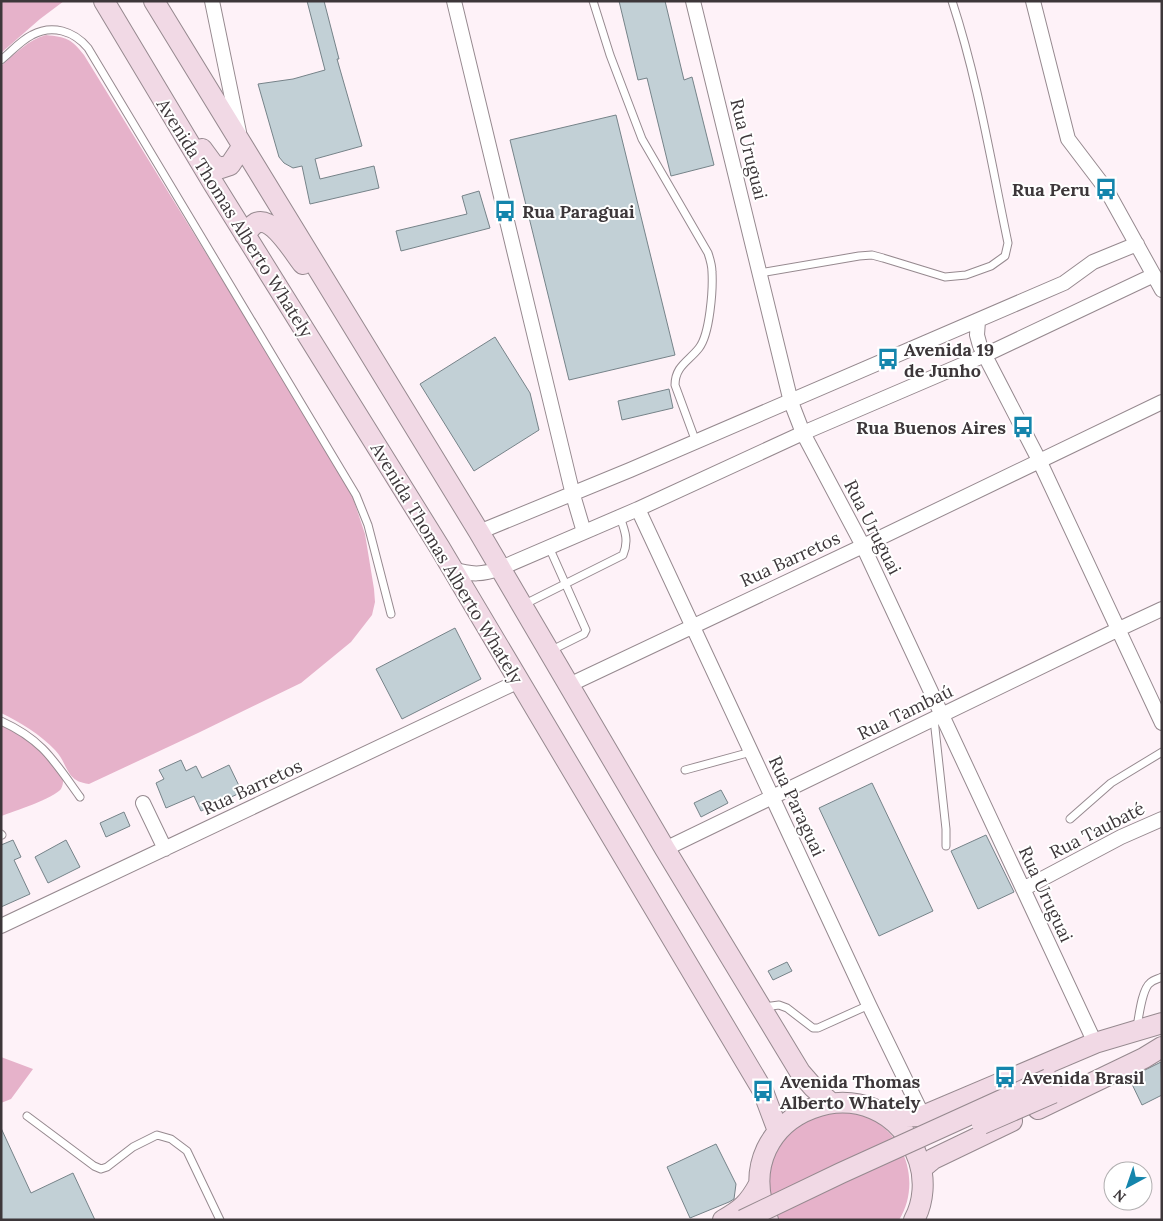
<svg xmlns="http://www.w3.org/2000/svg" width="1163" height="1221" font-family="Lora,serif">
<rect width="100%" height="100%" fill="#fef2f8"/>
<path fill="#e6b2ca" d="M 1,1 L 64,1 L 40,19 L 1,53 Z
M 46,35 C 66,37 72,39 84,55 L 325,447 L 353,498 L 365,534 L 374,589 L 375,602 L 372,615 L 351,642 L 301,683 L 198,733 L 89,784 C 65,781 69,765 55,750 C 41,735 20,722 1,713 L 1,66 C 15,54 28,40 46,35 Z
M 1,721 L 17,728 L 63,773 C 63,778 64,784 61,789 C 54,798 13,812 1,816 Z
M 1,1057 L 33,1069 L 11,1099 L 1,1103 Z
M 833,1110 C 847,1112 861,1113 873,1120 C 908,1140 920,1186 899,1220 L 778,1220 L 769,1201 L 770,1159 L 794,1125 Z"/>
<path fill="#c2d0d6" stroke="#768389" d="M 307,1 L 324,1 L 339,59 L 337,59 L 362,146 L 315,159 L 320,179 L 374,166 L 379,188 L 310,204 L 302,166 L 293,168 L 284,163 L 279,157 L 258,84 L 293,79 L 325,70 Z
M 619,1 L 665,1 L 684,80 L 692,77 L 714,165 L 671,176 L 647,78 L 638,80 Z
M 616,115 L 675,355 L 569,380 L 510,140 Z
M 479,191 L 490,228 L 401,251 L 396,231 L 467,214 L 462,196 Z
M 495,337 L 530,393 L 539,430 L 474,471 L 420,384 Z
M 669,389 L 673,408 L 622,420 L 618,401 Z
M 455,628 L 481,679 L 402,719 L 376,669 Z
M 181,760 L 186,771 L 196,766 L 202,778 L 229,765 L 242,792 L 201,811 L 194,796 L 166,808 L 156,783 L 164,779 L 159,770 Z
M 872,783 L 933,911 L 879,936 L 819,808 Z
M 721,790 L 728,803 L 701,817 L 694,803 Z
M 124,812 L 130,826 L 106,837 L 100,823 Z
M 986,835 L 1014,892 L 978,909 L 951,851 Z
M 13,840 L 21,857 L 14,860 L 30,894 L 1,907 L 1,845 Z
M 66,840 L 80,867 L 48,883 L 35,857 Z
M 787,962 L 792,971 L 773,980 L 768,971 Z
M 1161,1062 L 1162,1095 L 1142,1105 L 1129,1078 Z
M 1,1128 L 31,1193 L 73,1173 L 95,1220 L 1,1220 Z
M 716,1144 L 736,1184 L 734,1199 L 729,1202 L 690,1218 L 667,1167 Z"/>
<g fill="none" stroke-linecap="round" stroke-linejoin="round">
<g stroke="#96898f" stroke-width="9">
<path id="lane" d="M 593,1 L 610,55 L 642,139 L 708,253 C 710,259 712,265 712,272 C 713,289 710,334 699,348 C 689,361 675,366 675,385 L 696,442
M 1,60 C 11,52 20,41 32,35 C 52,24 74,31 88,48 L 356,495 L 368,525 L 391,614
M 760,273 L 859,256 L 872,255 L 883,258 L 945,277 L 966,275 L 991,266 L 1005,256 L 1008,243 C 991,162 978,80 952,1
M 549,547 L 586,630 L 584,634 L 550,651
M 523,605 L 623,555 C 629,541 625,531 620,517
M 934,719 L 946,829 L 946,846
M 1,721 C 43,740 54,761 80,797
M 685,770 L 751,752
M 1070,819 L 1111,783 L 1162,752
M 1,834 L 2,835
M 764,1007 L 779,1005 L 787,1008 L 813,1028 L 818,1028 L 869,1005
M 1137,1027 C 1139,1016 1142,989 1150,983 C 1153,980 1158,979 1162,977
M 27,1116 L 94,1166 L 101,1169 L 107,1167 L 133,1147 L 157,1135 L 171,1139 L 187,1151 L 220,1220"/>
</g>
<g stroke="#96898f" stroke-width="16">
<path id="street" d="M 212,1 L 239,132
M 454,1 L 573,495 L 584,532
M 693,1 L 791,402 L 803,433 L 863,546 L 1095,1043
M 1033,1 L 1068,139 L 1106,189 L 1162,290
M 978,321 L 977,335 L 980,346 L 1039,460 L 1162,723
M 638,509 L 869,1005 L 923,1116
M 479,532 L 630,470 L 1064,283 L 1093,262 L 1137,244
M 452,569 C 472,575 482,575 501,568 L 638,509 L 803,433 L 985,355 L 1154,275
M 569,685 L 863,546 L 1162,402
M 143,803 L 165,849
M 665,849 L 1117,630 L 1162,609
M 1023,889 L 1121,837 L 1162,819
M 1,926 L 519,681"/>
</g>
<g stroke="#96898f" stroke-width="22">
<path id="secondary" d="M 104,1 L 213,183 L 440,548 L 763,1091 L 778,1131
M 154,1 L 479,532 L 665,849 L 800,1072 L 813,1087 L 831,1103
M 202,149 L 213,164 L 221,168 L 230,165 L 242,147
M 245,235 C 248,231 251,226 256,223 C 273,216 294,253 303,264
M 1038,1109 L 1144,1058 L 1162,1047
M 888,1117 L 923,1116 L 1095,1043 L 1162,1023
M 921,1169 L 933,1159 L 1012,1121
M 723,1220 C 741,1210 749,1203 759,1184
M 768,1220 C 721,1110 882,1052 919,1161 C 925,1179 924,1202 914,1220"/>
</g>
<use href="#lane" stroke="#fff" stroke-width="7"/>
<use href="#street" stroke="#fff" stroke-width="14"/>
<use href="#secondary" stroke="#f1d9e5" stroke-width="20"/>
<g stroke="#96898f" stroke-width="22" stroke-linecap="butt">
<path id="secondary-bridge" d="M 982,1124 L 1053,1093
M 743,1220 L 841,1173 L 1048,1079"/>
</g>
<use href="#secondary-bridge" stroke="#f1d9e5" stroke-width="20"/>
</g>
<defs>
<g id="bus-bare" transform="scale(1.725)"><path d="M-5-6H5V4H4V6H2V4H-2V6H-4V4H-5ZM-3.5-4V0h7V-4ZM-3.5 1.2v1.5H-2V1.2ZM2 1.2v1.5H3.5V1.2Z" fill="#1485ac" stroke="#fff" stroke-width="2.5" paint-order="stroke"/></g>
</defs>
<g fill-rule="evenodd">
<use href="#bus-bare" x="1106" y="189"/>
<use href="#bus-bare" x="505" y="211"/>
<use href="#bus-bare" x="888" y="359"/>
<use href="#bus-bare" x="1023" y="427"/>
<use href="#bus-bare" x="1005" y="1077"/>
<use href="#bus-bare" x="763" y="1091"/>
</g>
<g text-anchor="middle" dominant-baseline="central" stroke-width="4" stroke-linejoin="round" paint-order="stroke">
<g font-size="18" fill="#3d373a" stroke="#fff">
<text transform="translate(749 149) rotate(76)">Rua Uruguai</text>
<text transform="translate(235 218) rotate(58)">Avenida Thomas Alberto Whately</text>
<text transform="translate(873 527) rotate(63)">Rua Uruguai</text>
<text transform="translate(790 559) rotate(-25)">Rua Barretos</text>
<text transform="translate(447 563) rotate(59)">Avenida Thomas Alberto Whately</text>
<text transform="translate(905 712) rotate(-26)">Rua Tambaú</text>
<text transform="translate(252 787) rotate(-25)">Rua Barretos</text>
<text transform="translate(797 806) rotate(65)">Rua Paraguai</text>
<text transform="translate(1097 830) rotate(-27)">Rua Taubaté</text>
<text transform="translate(1046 894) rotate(65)">Rua Uruguai</text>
</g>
<g font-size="18" font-weight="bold" fill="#3d373a" stroke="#fff" text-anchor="start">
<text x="1090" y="189" text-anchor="end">Rua Peru</text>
<text x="522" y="211">Rua Paraguai</text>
<text x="904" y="349">Avenida 19<tspan x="904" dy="21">de Junho</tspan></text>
<text x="1006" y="427" text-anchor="end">Rua Buenos Aires</text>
<text x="1022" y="1077">Avenida Brasil</text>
<text x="780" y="1081">Avenida Thomas<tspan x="780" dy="21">Alberto Whately</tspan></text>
</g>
</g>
<rect width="1163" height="1221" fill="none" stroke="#3d373a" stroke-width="5"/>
<g transform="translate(1128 1186) rotate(220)"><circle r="24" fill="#ffffff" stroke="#b1afb0"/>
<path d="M0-4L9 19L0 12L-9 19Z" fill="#1485ac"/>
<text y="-8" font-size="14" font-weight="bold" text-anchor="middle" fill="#3d373a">N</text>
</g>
</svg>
